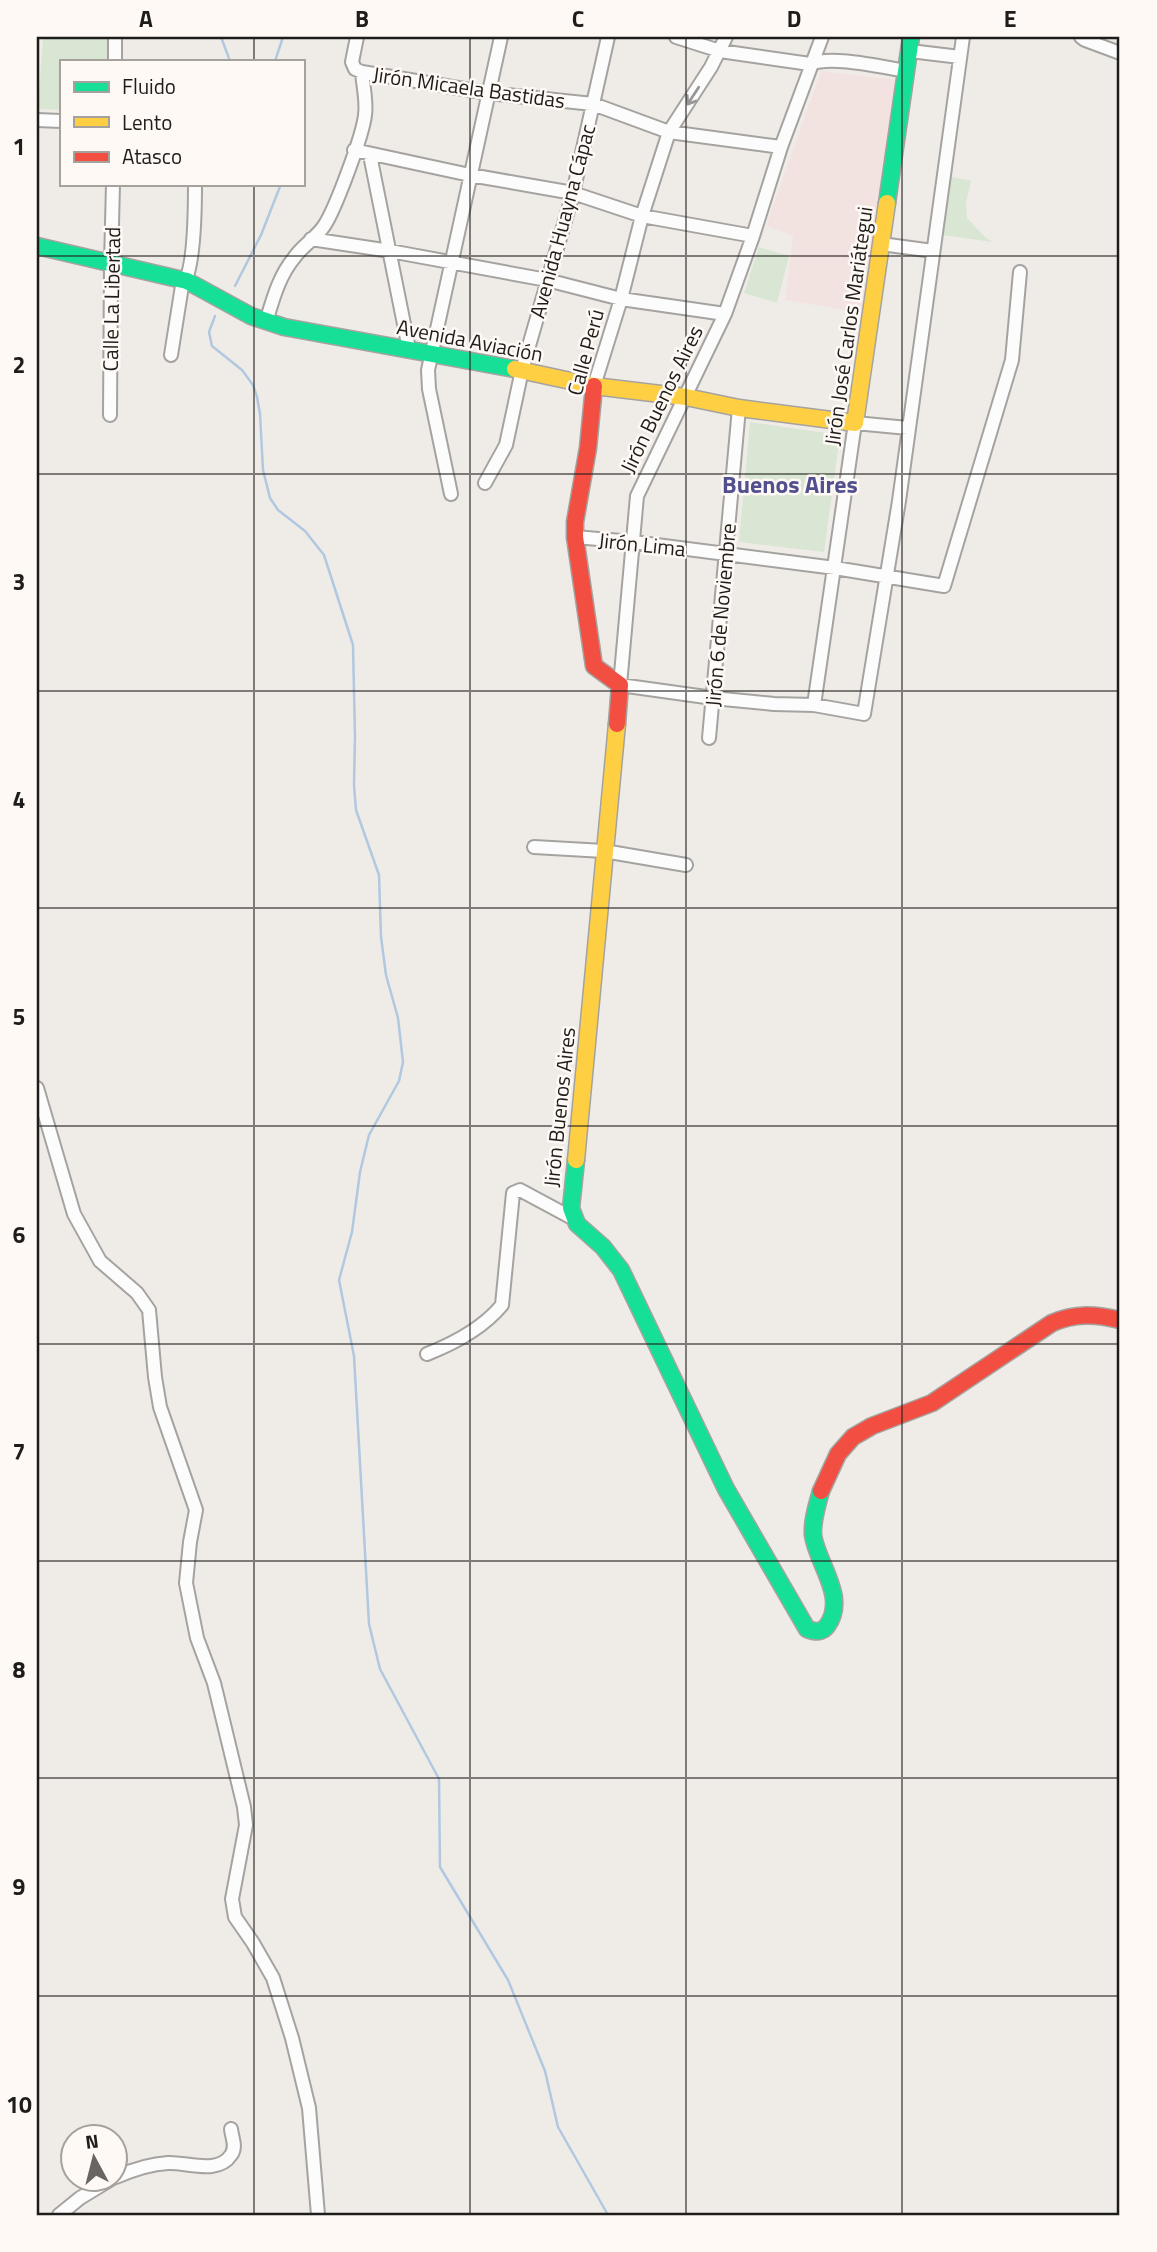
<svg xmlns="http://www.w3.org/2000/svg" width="1157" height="2252" font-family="'Titillium Web',sans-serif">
<rect width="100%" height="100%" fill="#efece8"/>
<path fill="#f3e3e0" d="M 821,71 L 897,80 L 862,313 L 785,300 L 793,236 L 766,226 Z"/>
<path fill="#d9e6d4" d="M 43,37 L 107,37 L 107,61 L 61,61 L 61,110 L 38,109 Z
M 948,176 L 971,181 L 966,203 L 967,218 L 986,238 L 993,242 L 942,235 Z
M 759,247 L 789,256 L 777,303 L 744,293 Z
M 750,422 L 840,435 L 824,552 L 739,542 Z"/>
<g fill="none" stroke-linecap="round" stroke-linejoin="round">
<path stroke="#b1c8e0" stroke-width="2.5" d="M 221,37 L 230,61
M 275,61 L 283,37
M 235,286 L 261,235 L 281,184
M 215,316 L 209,332 L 212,346 L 242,370 L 253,385 L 257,397 L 260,414 L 263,470 L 270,498 L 278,510 L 305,531 L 324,555 L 353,645 L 355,737 L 354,785 L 356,810 L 379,875 L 381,937 L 386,975 L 398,1018 L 403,1062 L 399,1081 L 369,1135 L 360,1172 L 352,1232 L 339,1280 L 354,1356 L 369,1624 L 380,1669 L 439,1779 L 440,1867 L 508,1980 L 545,2071 L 558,2127 L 608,2215"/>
<g stroke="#a5a3a0" stroke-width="16">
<path id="street" d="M 676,37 L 720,51 L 810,64 C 832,55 881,67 906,71
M 822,37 L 781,147 L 753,236 L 725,314 L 637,496 L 620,685 L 713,698 L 774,704 L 814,705 L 864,714 L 899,501 L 963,37
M 1081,37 L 1085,40 L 1120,53
M 910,51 L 960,57
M 115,61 L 115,37
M 362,72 L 488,93 L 593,104 L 669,132 L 781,147
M 37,120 L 61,121
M 354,150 L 470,175 L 573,193 L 642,216 L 753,236
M 370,155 L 409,349
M 311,239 L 390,251 L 547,280 L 621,299 L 725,314
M 881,244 L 933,251
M 266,322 C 273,299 279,276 294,258 C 302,246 316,238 324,226 C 335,210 363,135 365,115 C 367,101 363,86 362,72 L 355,69 L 352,62 L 357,37
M 171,355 L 182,286 C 195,272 195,205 195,184
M 594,386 L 621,299 L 642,216 L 669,132 L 711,67 L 726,37
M 110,415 L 111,264 L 113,184
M 485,483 L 506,445 L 522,370 L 573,193 L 608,37
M 451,494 L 429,389 L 428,370 L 501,37
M 575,537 L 633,542 L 835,568 L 944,586 L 1012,360 L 1020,272
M 814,705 L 855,423 L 908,428
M 709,738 L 739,408
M 534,847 L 604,851 L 686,865
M 37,1088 L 74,1214 L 100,1261 L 137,1293 L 149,1310 L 155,1377 L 160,1407 L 196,1510 L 190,1542 L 186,1583 L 197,1638 L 214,1683 L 244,1807 L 246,1825 L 232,1899 L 235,1917 L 253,1943 L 273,1978 L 292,2038 L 309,2108 L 318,2215
M 427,1354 C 455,1343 483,1328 502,1305 L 513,1193 L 520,1190 L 574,1219
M 116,2177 C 132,2170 150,2164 168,2163 C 187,2162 218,2175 231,2155 C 237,2147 232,2138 231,2129
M 59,2215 L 80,2198 L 113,2178"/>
</g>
<g stroke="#a5a3a0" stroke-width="19">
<path id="fast" d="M 887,203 L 911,37
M 37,246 L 187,281 L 251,316 L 284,327 L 515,369
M 576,1160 L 571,1208 L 577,1224 L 603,1247 L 621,1270 L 726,1489 L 807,1629 C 815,1632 821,1633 827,1626 C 848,1597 817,1564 813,1535 C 812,1521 817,1505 821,1491"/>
</g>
<g stroke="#a5a3a0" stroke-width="19">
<path id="slow" d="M 515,369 L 594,386 L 686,397 L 739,408 L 855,423 L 887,203
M 576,1160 L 617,724"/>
</g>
<g stroke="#a5a3a0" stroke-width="19">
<path id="jam" d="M 594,386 L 588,448 L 575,522 L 575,537 L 594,666 L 620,685 L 617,724
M 821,1491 L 838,1454 L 853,1437 L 872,1426 L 932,1403 L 1052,1323 C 1075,1313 1096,1314 1120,1320"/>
</g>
<use href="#street" stroke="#fdfcfc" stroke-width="12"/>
<use href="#fast" stroke="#16e098" stroke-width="16"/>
<use href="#slow" stroke="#ffcf43" stroke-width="16"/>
<use href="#jam" stroke="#f24e42" stroke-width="16"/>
</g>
<defs><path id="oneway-shaft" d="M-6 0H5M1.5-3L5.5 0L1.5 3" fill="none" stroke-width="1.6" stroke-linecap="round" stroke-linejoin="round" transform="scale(1.75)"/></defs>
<use stroke="#999897" href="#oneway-shaft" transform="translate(693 96) rotate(123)"/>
<path fill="none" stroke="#1f1d1b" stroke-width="2" stroke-opacity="0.55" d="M 254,37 L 254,61M 470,37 L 470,2215M 686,37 L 686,2215M 902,37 L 902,2215M 254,184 L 254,2215M 37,256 L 1120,256M 37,474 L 1120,474M 37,691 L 1120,691M 37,908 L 1120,908M 37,1126 L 1120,1126M 37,1344 L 1120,1344M 37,1561 L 1120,1561M 37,1778 L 1120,1778M 37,1996 L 1120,1996"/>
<g text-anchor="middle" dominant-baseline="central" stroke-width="5" stroke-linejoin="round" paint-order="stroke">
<g font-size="21" fill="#1f1d1b" stroke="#fef9f4">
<text transform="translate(469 87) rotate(8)">Jirón Micaela Bastidas</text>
<text transform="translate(562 221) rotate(-75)">Avenida Huayna Cápac</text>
<text transform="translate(111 299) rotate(-89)">Calle La Libertad</text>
<text transform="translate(848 326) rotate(-82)">Jirón José Carlos Mariátegui</text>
<text transform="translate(470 340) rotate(11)">Avenida Aviación</text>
<text transform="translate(585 352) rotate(-75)">Calle Perú</text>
<text transform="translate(661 399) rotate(-64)">Jirón Buenos Aires</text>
<text transform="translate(642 544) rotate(6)">Jirón Lima</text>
<text transform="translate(720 615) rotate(-85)">Jirón 6 de Noviembre</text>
<text transform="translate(559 1107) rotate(-84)">Jirón Buenos Aires</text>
</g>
<g font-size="24" font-weight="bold" fill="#514f8e" stroke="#fef9f4">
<text x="790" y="484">Buenos Aires</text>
</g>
</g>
<rect width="1157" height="2252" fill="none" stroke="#fef9f4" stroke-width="77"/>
<rect x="60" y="60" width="245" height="126" fill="#fef9f4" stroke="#a5a19d" stroke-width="2"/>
<rect x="74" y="82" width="35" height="10" fill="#16e098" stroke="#a5a19d" stroke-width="2"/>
<text x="122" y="94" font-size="21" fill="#1f1d1b">Fluido</text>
<rect x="74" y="117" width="35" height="10" fill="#ffcf43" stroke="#a5a19d" stroke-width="2"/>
<text x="122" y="130" font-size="21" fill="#1f1d1b">Lento</text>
<rect x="74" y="152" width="35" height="10" fill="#f24e42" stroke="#a5a19d" stroke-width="2"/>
<text x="122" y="164" font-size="21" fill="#1f1d1b">Atasco</text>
<g transform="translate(94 2158) rotate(353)"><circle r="33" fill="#fef9f4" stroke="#a5a19d" stroke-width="2"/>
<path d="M0-5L12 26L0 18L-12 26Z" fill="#686563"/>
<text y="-10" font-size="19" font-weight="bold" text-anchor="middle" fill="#1f1d1b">N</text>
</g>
<rect x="38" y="38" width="1080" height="2176" fill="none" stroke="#1f1d1b" stroke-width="2.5"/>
<g font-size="23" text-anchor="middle" font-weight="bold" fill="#1f1d1b">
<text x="146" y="27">A</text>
<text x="362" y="27">B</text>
<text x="578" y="27">C</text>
<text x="794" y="27">D</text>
<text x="1010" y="27">E</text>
<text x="19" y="155">1</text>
<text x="19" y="373">2</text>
<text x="19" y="590">3</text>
<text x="19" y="808">4</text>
<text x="19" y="1025">5</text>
<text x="19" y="1243">6</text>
<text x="19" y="1460">7</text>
<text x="19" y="1678">8</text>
<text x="19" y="1895">9</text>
<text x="19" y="2113">10</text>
</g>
</svg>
